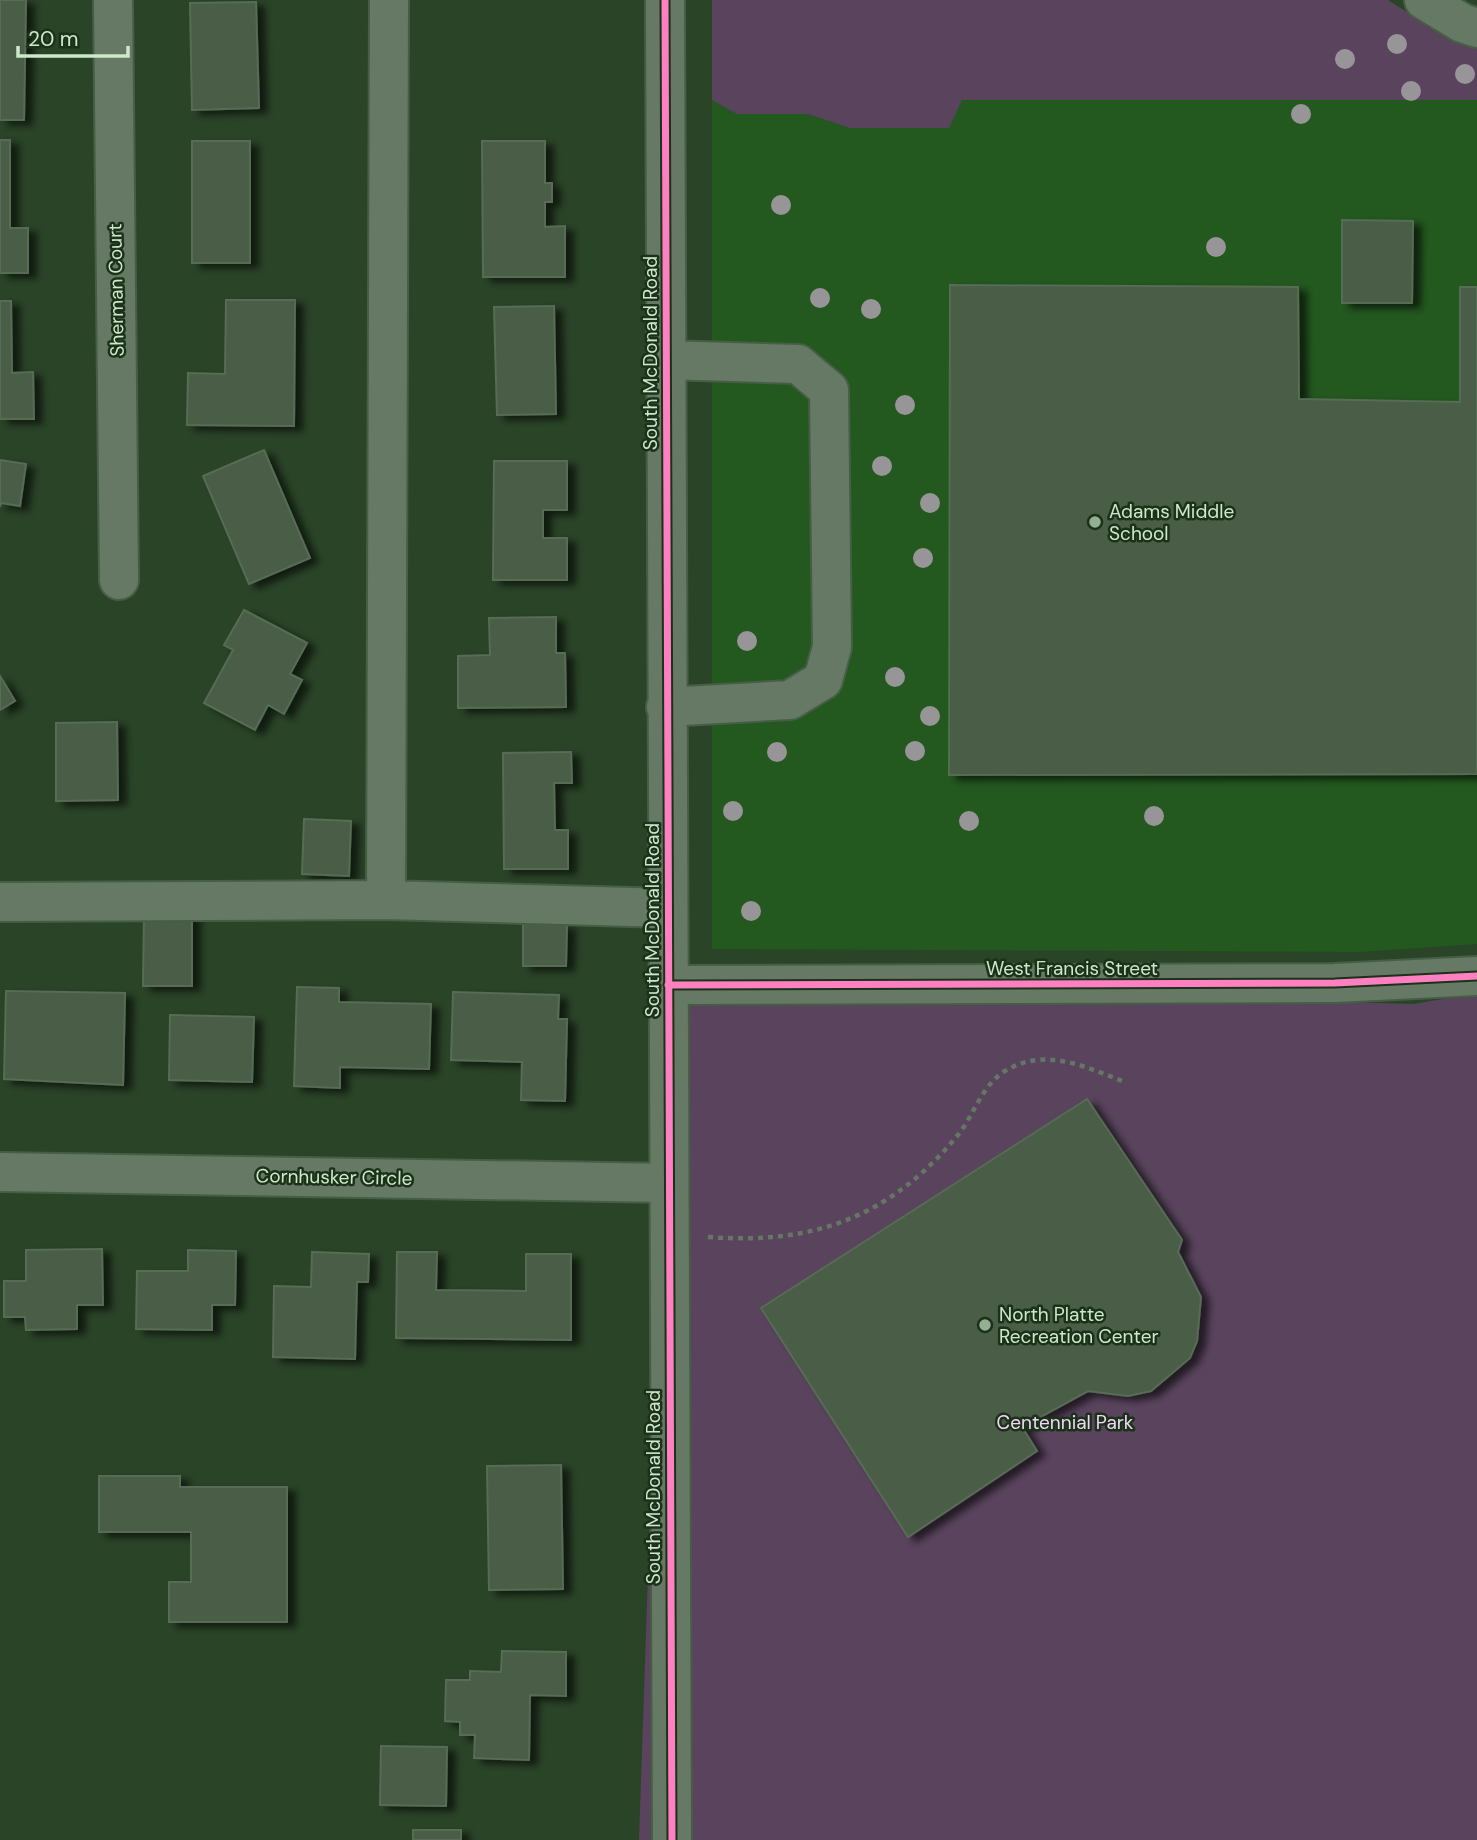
<svg xmlns="http://www.w3.org/2000/svg" width="1477" height="1840" font-family="'DM Sans',sans-serif">
<defs>
<filter id="shadow"><feDropShadow dx="8" dy="4.5" stdDeviation="3.5" flood-color="#0009"/></filter>
</defs>
<rect width="100%" height="100%" fill="#2a4428"/>
<path fill="#23581f" d="M 712,0 L 1388,0 L 1443,35 L 1477,48 L 1477,944 L 1360,952 L 712,949 Z"/>
<path fill="#59435d" d="M 712,0 L 1388,0 L 1443,35 L 1477,48 L 1477,100 L 962,100 L 949,128 L 850,128 L 808,114 L 737,114 L 712,100 Z
M 668,985 L 1414,1004 L 1477,993 L 1477,1840 L 639,1840 Z"/>
<path fill="#485d46" stroke="#566c54" stroke-width="2" filter="url(#shadow)" d="M 0,0 L 26,0 L 24,120 L 0,120 Z
M 256,2 L 259,108 L 192,110 L 190,3 Z
M 0,140 L 10,140 L 10,228 L 28,228 L 28,273 L 0,273 Z
M 192,141 L 250,141 L 250,263 L 192,263 Z
M 482,141 L 545,141 L 545,183 L 552,183 L 552,202 L 545,202 L 545,227 L 565,226 L 565,277 L 483,277 Z
M 1342,220 L 1413,221 L 1412,303 L 1342,303 Z
M 950,285 L 1298,287 L 1299,399 L 1460,402 L 1460,287 L 1477,287 L 1477,774 L 949,775 Z
M 226,300 L 295,300 L 294,426 L 187,425 L 188,373 L 225,374 Z
M 0,301 L 11,301 L 12,373 L 33,372 L 34,419 L 0,419 Z
M 554,306 L 556,414 L 497,415 L 494,307 Z
M 264,450 L 310,558 L 249,584 L 203,476 Z
M 0,460 L 26,464 L 20,506 L 1,503 L 0,507 Z
M 494,461 L 567,461 L 567,510 L 543,510 L 543,538 L 567,538 L 567,580 L 493,580 Z
M 244,610 L 307,643 L 290,674 L 302,680 L 284,714 L 268,705 L 255,730 L 204,703 L 233,650 L 224,645 Z
M 556,617 L 556,653 L 565,653 L 566,707 L 458,708 L 458,656 L 490,655 L 489,618 Z
M 0,676 L 15,701 L 0,710 Z
M 117,722 L 118,800 L 56,801 L 56,723 Z
M 571,752 L 572,783 L 554,783 L 555,830 L 568,830 L 568,869 L 504,869 L 503,753 Z
M 304,819 L 351,821 L 349,876 L 302,874 Z
M 144,912 L 192,913 L 192,986 L 143,986 Z
M 523,924 L 567,925 L 566,966 L 523,966 Z
M 297,987 L 339,988 L 339,1002 L 431,1004 L 429,1069 L 340,1067 L 340,1088 L 294,1086 Z
M 6,991 L 125,993 L 123,1085 L 4,1079 Z
M 453,992 L 559,995 L 558,1019 L 567,1019 L 565,1101 L 521,1100 L 522,1062 L 451,1060 Z
M 170,1015 L 254,1017 L 252,1082 L 169,1080 Z
M 1087,1099 L 1182,1240 L 1178,1252 L 1201,1297 L 1197,1341 L 1190,1358 L 1151,1391 L 1128,1396 L 1088,1391 L 1022,1427 L 1037,1451 L 908,1537 L 761,1308 Z
M 102,1249 L 103,1305 L 77,1305 L 77,1329 L 26,1330 L 25,1317 L 4,1317 L 4,1281 L 26,1281 L 26,1250 Z
M 188,1250 L 236,1251 L 235,1305 L 212,1305 L 212,1330 L 136,1329 L 137,1271 L 188,1271 Z
M 312,1252 L 369,1254 L 368,1282 L 357,1282 L 355,1359 L 273,1357 L 274,1286 L 311,1287 Z
M 397,1252 L 437,1252 L 436,1290 L 526,1291 L 526,1254 L 571,1254 L 571,1340 L 396,1338 Z
M 561,1465 L 563,1589 L 489,1590 L 487,1466 Z
M 99,1476 L 180,1476 L 180,1487 L 287,1487 L 287,1622 L 169,1622 L 169,1582 L 191,1582 L 191,1532 L 99,1532 Z
M 502,1651 L 566,1652 L 566,1696 L 530,1695 L 529,1760 L 474,1758 L 475,1735 L 460,1735 L 460,1722 L 445,1721 L 446,1680 L 470,1680 L 470,1671 L 501,1672 Z
M 381,1746 L 447,1747 L 446,1806 L 380,1805 Z
M 413,1830 L 461,1830 L 461,1840 L 413,1840 Z"/>
<g fill="none" stroke-linecap="round" stroke-linejoin="round">
<g stroke="#475e46" stroke-width="42">
<path id="minor" d="M 113,0 L 119,580
M 665,0 L 672,1840
M 1424,0 L 1462,23 L 1477,28
M 666,360 L 798,364 L 829,390 L 832,647 L 823,680 L 790,700 L 666,707
M 386,900 L 389,0
M 0,902 L 386,900 L 667,908
M 668,985 L 1335,983 L 1477,976
M 0,1172 L 668,1183"/>
</g>
<path stroke="#657664" stroke-width="4.5" stroke-dasharray="5 5" stroke-linecap="butt" d="M 708,1237 C 814,1245 890,1217 958,1135 C 974,1115 982,1085 1005,1071 C 1044,1047 1084,1066 1122,1081"/>
<use href="#minor" stroke="#667964" stroke-width="38"/>
<g stroke="#1b3119" stroke-width="11">
<path id="cycleway" d="M 665,0 L 672,1840
M 668,985 L 1335,983 L 1477,976"/>
</g>
<use href="#cycleway" stroke="#ff80c0" stroke-width="7"/>
</g>
<g fill="#989599">
<circle cx="1397" cy="44" r="10"/>
<circle cx="1345" cy="59" r="10"/>
<circle cx="1465" cy="74" r="10"/>
<circle cx="1411" cy="91" r="10"/>
<circle cx="1301" cy="114" r="10"/>
<circle cx="781" cy="205" r="10"/>
<circle cx="1216" cy="247" r="10"/>
<circle cx="820" cy="298" r="10"/>
<circle cx="871" cy="309" r="10"/>
<circle cx="905" cy="405" r="10"/>
<circle cx="882" cy="466" r="10"/>
<circle cx="930" cy="503" r="10"/>
<circle cx="923" cy="558" r="10"/>
<circle cx="747" cy="641" r="10"/>
<circle cx="895" cy="677" r="10"/>
<circle cx="930" cy="716" r="10"/>
<circle cx="915" cy="751" r="10"/>
<circle cx="777" cy="752" r="10"/>
<circle cx="733" cy="811" r="10"/>
<circle cx="1154" cy="816" r="10"/>
<circle cx="969" cy="821" r="10"/>
<circle cx="751" cy="911" r="10"/>
</g>
<g fill="#94af91" stroke="#1b3119" stroke-width="2.5">
<circle cx="1095" cy="522" r="7"/>
<circle cx="985" cy="1325" r="7"/>
</g>
<g text-anchor="middle" dominant-baseline="central" stroke-width="5" stroke-linejoin="round" paint-order="stroke">
<g font-size="19" fill="#cde8ca" stroke="#1b3119">
<text transform="translate(116 290) rotate(-91)">Sherman Court</text>
<text transform="translate(650 353) rotate(-90)">South McDonald Road</text>
<text transform="translate(652 920) rotate(-90)">South McDonald Road</text>
<text x="1072" y="968">West Francis Street</text>
<text transform="translate(334 1177) rotate(1)">Cornhusker Circle</text>
<text transform="translate(653 1487) rotate(-90)">South McDonald Road</text>
</g>
<g font-size="19" fill="#cde8ca" stroke="#1b3119" text-anchor="start">
<text x="1109" y="511">Adams Middle<tspan x="1109" dy="22">School</tspan></text>
<text x="999" y="1314">North Platte<tspan x="999" dy="22">Recreation Center</tspan></text>
</g>
<g font-size="19" fill="#f2d8f6" stroke="#1b3119">
<text x="1065" y="1422">Centennial Park</text>
</g>
</g>
<path d="M18 46v10h110v-10" fill="none" stroke="#cde8ca" stroke-width="3.5"/>
<text x="28" y="46" font-size="21" fill="#cde8ca" stroke="#1b3119" stroke-width="5" paint-order="stroke">20 m</text>
</svg>
